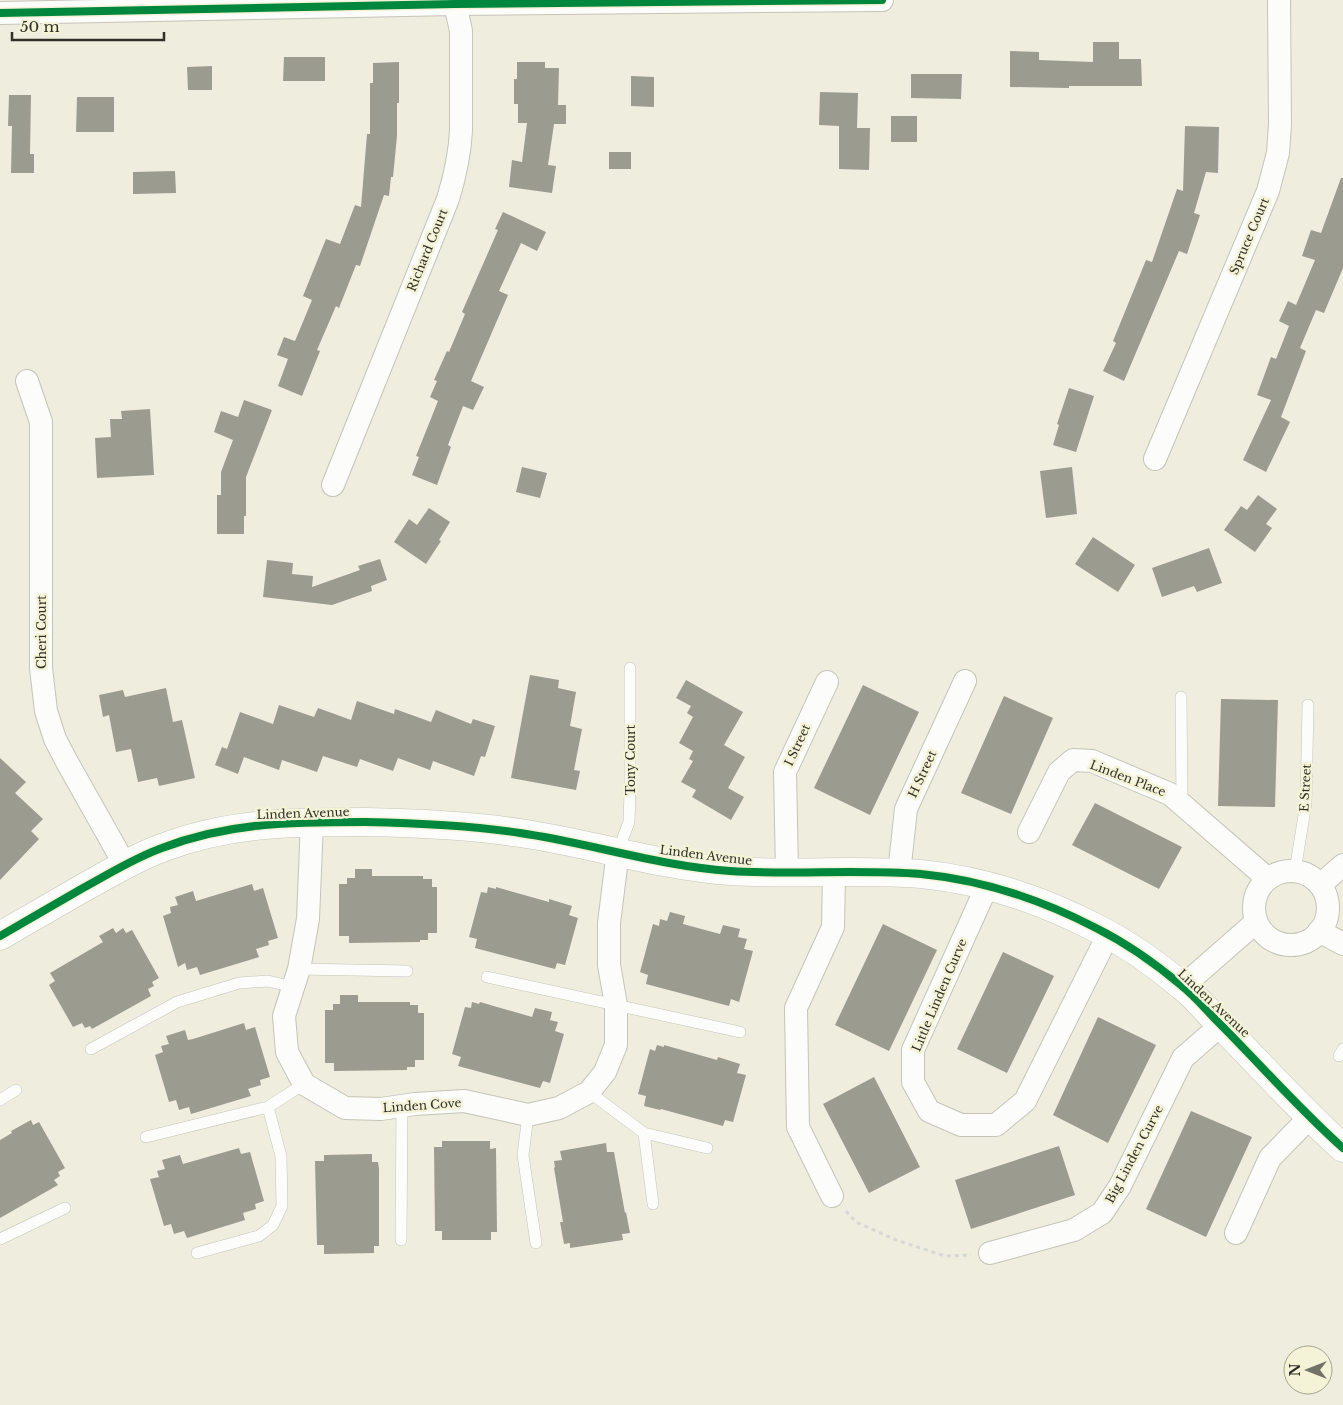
<svg xmlns="http://www.w3.org/2000/svg" width="1343" height="1405" font-family="'Libre Baskerville',serif">
<rect width="100%" height="100%" fill="#eeedde"/>
<path fill="#9c9b90" d="M 1093,42 L 1119,42 L 1119,59 L 1141,59 L 1142,86 L 1069,86 L 1069,88 L 1010,87 L 1010,51 L 1039,52 L 1039,60 L 1093,62 Z
M 284,57 L 325,57 L 325,81 L 283,81 Z
M 399,62 L 399,103 L 397,103 L 397,136 L 393,177 L 391,177 L 389,196 L 384,195 L 360,266 L 356,265 L 339,308 L 336,306 L 317,350 L 320,351 L 302,396 L 278,386 L 288,359 L 277,355 L 284,337 L 295,341 L 312,300 L 303,296 L 326,239 L 340,244 L 355,205 L 361,207 L 367,134 L 370,134 L 370,83 L 373,83 L 373,63 Z
M 517,62 L 545,62 L 545,68 L 559,68 L 558,105 L 566,105 L 566,124 L 554,124 L 548,165 L 556,166 L 552,193 L 509,187 L 512,160 L 522,162 L 527,123 L 518,123 L 518,104 L 514,104 L 514,79 L 517,79 Z
M 212,66 L 212,90 L 188,90 L 187,67 Z
M 911,74 L 962,74 L 961,99 L 911,98 Z
M 631,76 L 654,77 L 654,107 L 631,106 Z
M 820,92 L 858,93 L 857,128 L 870,128 L 869,170 L 839,169 L 839,126 L 819,125 Z
M 9,95 L 31,95 L 30,154 L 34,154 L 34,173 L 11,173 L 12,126 L 8,126 Z
M 77,97 L 114,97 L 114,132 L 76,132 Z
M 891,116 L 917,116 L 917,142 L 891,142 Z
M 1185,126 L 1219,127 L 1218,173 L 1206,172 L 1194,213 L 1200,215 L 1187,254 L 1179,251 L 1124,381 L 1103,371 L 1116,343 L 1113,341 L 1146,260 L 1152,262 L 1177,189 L 1183,191 Z
M 609,152 L 631,152 L 631,169 L 609,169 Z
M 175,171 L 176,193 L 133,194 L 133,172 Z
M 1341,178 L 1343,178 L 1343,268 L 1324,313 L 1316,310 L 1300,348 L 1306,351 L 1281,417 L 1290,422 L 1266,472 L 1243,460 L 1271,400 L 1257,395 L 1271,357 L 1276,359 L 1289,326 L 1279,321 L 1288,301 L 1296,305 L 1315,260 L 1302,256 L 1311,230 L 1321,233 Z
M 503,212 L 546,232 L 537,251 L 521,243 L 499,291 L 508,295 L 471,381 L 484,387 L 473,410 L 463,406 L 448,445 L 451,447 L 437,485 L 412,475 L 419,457 L 416,456 L 438,401 L 430,397 L 437,381 L 434,380 L 447,351 L 449,352 L 465,314 L 462,312 L 498,230 L 495,229 Z
M 1069,388 L 1094,396 L 1076,452 L 1053,445 L 1059,425 L 1057,424 Z
M 244,400 L 272,410 L 246,477 L 246,516 L 244,516 L 244,534 L 217,534 L 217,495 L 221,495 L 221,472 L 233,440 L 214,432 L 221,411 L 238,417 Z
M 150,409 L 154,475 L 97,478 L 95,438 L 111,437 L 110,419 L 122,419 L 121,411 Z
M 522,467 L 547,473 L 540,498 L 516,492 Z
M 1072,467 L 1077,514 L 1046,518 L 1040,471 Z
M 1258,495 L 1277,509 L 1266,524 L 1272,528 L 1255,552 L 1224,530 L 1241,506 L 1247,510 Z
M 429,508 L 450,522 L 439,540 L 441,541 L 426,564 L 394,542 L 409,519 L 417,525 Z
M 1093,537 L 1135,565 L 1118,592 L 1075,564 Z
M 1209,548 L 1222,583 L 1197,592 L 1194,586 L 1162,597 L 1152,568 Z
M 380,559 L 387,580 L 371,586 L 372,591 L 332,605 L 263,597 L 267,560 L 293,563 L 292,574 L 313,576 L 312,587 L 360,570 L 358,566 Z
M 530,675 L 559,680 L 558,688 L 576,692 L 570,726 L 582,729 L 574,770 L 580,771 L 576,790 L 511,778 Z
M 686,680 L 743,712 L 724,745 L 745,757 L 728,788 L 744,797 L 731,820 L 692,797 L 696,790 L 681,782 L 693,761 L 689,759 L 693,751 L 679,743 L 693,717 L 687,713 L 691,706 L 676,698 Z
M 863,685 L 919,712 L 870,815 L 814,788 Z
M 166,688 L 173,722 L 182,720 L 195,778 L 159,786 L 157,778 L 138,782 L 131,749 L 116,752 L 109,715 L 103,717 L 99,695 L 123,690 L 125,697 Z
M 1004,696 L 1053,718 L 1011,814 L 961,793 Z
M 1221,699 L 1278,700 L 1275,807 L 1218,806 Z
M 357,701 L 394,714 L 395,709 L 431,722 L 436,710 L 471,724 L 473,719 L 495,726 L 485,757 L 481,756 L 474,776 L 433,761 L 430,770 L 398,758 L 393,771 L 360,759 L 357,767 L 323,756 L 317,772 L 282,760 L 279,770 L 244,757 L 238,774 L 215,765 L 222,747 L 227,749 L 240,712 L 273,724 L 279,705 L 314,717 L 318,708 L 351,720 Z
M 0,758 L 26,782 L 15,793 L 43,819 L 31,831 L 39,839 L 0,880 Z
M 1095,803 L 1182,847 L 1159,889 L 1072,845 Z
M 355,869 L 372,869 L 372,876 L 423,876 L 423,879 L 432,879 L 432,887 L 437,887 L 437,933 L 428,933 L 428,940 L 420,940 L 420,942 L 349,943 L 349,936 L 339,936 L 339,884 L 347,884 L 347,878 L 355,878 Z
M 252,884 L 254,891 L 263,888 L 278,938 L 268,941 L 269,945 L 256,949 L 259,957 L 200,975 L 197,967 L 187,970 L 185,963 L 178,967 L 163,916 L 171,913 L 170,907 L 178,905 L 175,897 L 193,891 L 196,901 Z
M 488,887 L 496,889 L 496,887 L 549,902 L 549,899 L 572,906 L 569,915 L 578,918 L 565,965 L 557,963 L 555,969 L 475,948 L 477,939 L 469,937 L 481,892 L 487,893 Z
M 670,912 L 685,916 L 683,924 L 720,934 L 723,925 L 740,929 L 738,937 L 747,939 L 744,949 L 753,951 L 739,1002 L 731,999 L 729,1006 L 646,984 L 648,975 L 640,972 L 653,924 L 659,926 L 660,919 L 667,921 Z
M 883,924 L 937,950 L 889,1051 L 835,1025 Z
M 113,928 L 116,933 L 123,928 L 126,933 L 132,930 L 159,978 L 152,982 L 154,986 L 148,989 L 151,996 L 92,1029 L 90,1026 L 85,1028 L 82,1023 L 73,1027 L 49,985 L 55,981 L 50,973 L 103,942 L 99,936 Z
M 1003,952 L 1054,976 L 1007,1073 L 957,1049 Z
M 340,995 L 358,995 L 358,1002 L 410,1002 L 410,1005 L 418,1005 L 418,1013 L 424,1013 L 424,1060 L 415,1060 L 415,1067 L 407,1067 L 407,1070 L 334,1071 L 334,1063 L 325,1063 L 325,1010 L 333,1010 L 333,1004 L 340,1004 Z
M 472,1002 L 479,1004 L 480,1002 L 532,1017 L 535,1008 L 552,1012 L 550,1020 L 558,1022 L 555,1031 L 564,1034 L 550,1083 L 543,1081 L 540,1088 L 458,1066 L 461,1057 L 452,1054 L 465,1007 L 471,1008 Z
M 1098,1017 L 1156,1045 L 1108,1143 L 1053,1115 Z
M 244,1023 L 246,1030 L 255,1027 L 270,1077 L 260,1080 L 261,1085 L 248,1089 L 251,1096 L 191,1114 L 189,1107 L 179,1110 L 176,1100 L 169,1102 L 155,1055 L 163,1052 L 161,1046 L 169,1044 L 166,1036 L 185,1030 L 188,1040 L 193,1039 Z
M 657,1045 L 664,1047 L 664,1045 L 717,1060 L 718,1057 L 740,1064 L 737,1073 L 746,1075 L 733,1122 L 725,1120 L 723,1126 L 661,1109 L 660,1110 L 644,1106 L 646,1096 L 638,1094 L 650,1049 L 655,1051 Z
M 874,1077 L 920,1167 L 869,1193 L 823,1104 Z
M 1191,1111 L 1252,1137 L 1206,1237 L 1146,1209 Z
M 31,1120 L 33,1125 L 39,1122 L 65,1168 L 58,1172 L 60,1176 L 54,1180 L 58,1185 L 0,1218 L 0,1140 L 12,1133 L 11,1131 Z
M 442,1141 L 490,1141 L 490,1149 L 496,1148 L 497,1232 L 491,1232 L 491,1240 L 442,1240 L 442,1231 L 435,1231 L 434,1147 L 442,1147 Z
M 606,1143 L 607,1152 L 614,1152 L 625,1213 L 626,1212 L 630,1233 L 622,1234 L 623,1240 L 570,1248 L 570,1243 L 564,1244 L 560,1222 L 563,1222 L 554,1168 L 555,1167 L 554,1161 L 562,1160 L 560,1151 Z
M 1059,1146 L 1075,1195 L 971,1229 L 955,1180 Z
M 239,1148 L 241,1154 L 250,1152 L 264,1201 L 255,1204 L 256,1209 L 243,1213 L 245,1220 L 187,1238 L 184,1231 L 174,1234 L 171,1224 L 164,1226 L 150,1179 L 159,1177 L 157,1171 L 165,1169 L 162,1160 L 180,1155 L 183,1164 Z
M 372,1154 L 372,1162 L 378,1162 L 379,1169 L 379,1246 L 374,1246 L 374,1253 L 324,1254 L 324,1245 L 317,1245 L 315,1161 L 324,1161 L 324,1155 Z"/>
<g fill="none" stroke-linecap="round" stroke-linejoin="round">
<g stroke="#c5c4b8" stroke-width="12">
<path id="lane" d="M 1181,697 L 1182,804
M 618,851 L 629,822 L 630,792 L 630,668
M 1295,871 L 1306,803 L 1308,705
M 299,969 L 407,971
M 487,977 L 740,1032
M 91,1049 L 177,1002 L 239,983 L 268,981 L 293,987
M 1339,1056 L 1343,1049
M 589,1092 L 644,1133 L 653,1204
M 0,1100 L 16,1090
M 528,1115 L 523,1155 L 536,1243
M 644,1133 L 707,1148
M 146,1137 L 268,1107 L 304,1084
M 0,1239 L 65,1208
M 401,1240 L 402,1106
M 197,1253 L 259,1236 L 273,1225 L 282,1206 L 281,1156 L 268,1107"/>
</g>
<g stroke="#c5c4b8" stroke-width="24">
<path id="street" d="M 0,13 L 455,4 L 882,0
M 27,381 L 41,422 L 41,668 L 46,711 L 55,739 L 67,762 L 125,865
M 1155,459 L 1268,191 L 1278,153 L 1280,124 L 1279,0
M 333,485 L 448,199 C 455,176 460,154 461,130 L 461,31 L 455,4
M 312,822 L 308,919 L 299,969 L 284,1016 L 287,1052 L 304,1084 L 345,1108 L 381,1109 L 415,1104 L 464,1101 L 528,1115 L 559,1108 L 589,1092 L 605,1072 L 616,1045 L 616,1005 L 609,965 L 609,923 L 618,851
M 1029,832 L 1059,772 L 1073,760 L 1092,761 L 1170,794 L 1268,879
M1254 908a37 37 0 1 1 74 0a37 37 0 1 1-74 0Z
M 787,872 L 785,772 L 827,682
M 899,873 L 906,809 L 965,681
M 1320,885 L 1343,865
M 987,886 L 913,1050 L 913,1082 L 929,1111 L 961,1125 L 996,1125 L 1025,1101 L 1108,935
M 1319,931 L 1343,944
M 1183,986 L 1256,922
M 832,1196 L 798,1127 L 796,1008 L 833,927 L 834,872
M 1236,1233 L 1270,1158 L 1311,1116
M 990,1253 L 1074,1230 L 1102,1213 L 1120,1186 L 1183,1058 L 1221,1025"/>
</g>
<g stroke="#c5c4b8" stroke-width="29">
<path id="secondary" d="M 0,936 C 28,920 55,904 83,888 C 109,874 134,858 162,848 C 229,822 294,822 365,822 C 417,823 469,825 520,833 C 590,843 658,866 730,871 C 793,875 858,869 921,874 C 983,880 1042,900 1096,928 C 1126,943 1156,964 1182,986 C 1195,996 1206,1010 1218,1022 C 1260,1064 1299,1109 1343,1148"/>
</g>
<path stroke="#d7d7d3" stroke-width="3" stroke-dasharray="4 4" stroke-linecap="butt" d="M 846,1211 L 856,1222 L 896,1240 L 945,1256 L 971,1255"/>
<use href="#lane" stroke="#fcfcfa" stroke-width="11"/>
<use href="#street" stroke="#fcfcfa" stroke-width="22"/>
<use href="#secondary" stroke="#fcfcfa" stroke-width="28"/>
<g stroke="#f4f3d8" stroke-width="11">
<path id="cycleway" d="M 0,13 L 455,4 L 882,0
M 0,936 C 28,920 55,904 83,888 C 109,874 134,858 162,848 C 229,822 294,822 365,822 C 417,823 469,825 520,833 C 590,843 658,866 730,871 C 793,875 858,869 921,874 C 983,880 1042,900 1096,928 C 1126,943 1156,964 1182,986 C 1195,996 1206,1010 1218,1022 C 1260,1064 1299,1109 1343,1148"/>
</g>
<use href="#cycleway" stroke="#00873e" stroke-width="8"/>
</g>
<g text-anchor="middle" dominant-baseline="central" stroke-width="5" stroke-linejoin="round" paint-order="stroke">
<g font-size="12" fill="#313026" stroke="#f4f3d8">
<text transform="translate(1249 236) rotate(-67)">Spruce Court</text>
<text transform="translate(427 250) rotate(-68)">Richard Court</text>
<text transform="translate(41 632) rotate(-90)">Cheri Court</text>
<text transform="translate(797 745) rotate(-65)">I Street</text>
<text transform="translate(630 760) rotate(-90)">Tony Court</text>
<text transform="translate(922 774) rotate(-65)">H Street</text>
<text transform="translate(1128 778) rotate(21)">Linden Place</text>
<text transform="translate(1305 788) rotate(-87)">E Street</text>
<text transform="translate(303 813) rotate(-2)">Linden Avenue</text>
<text transform="translate(706 855) rotate(7)">Linden Avenue</text>
<text transform="translate(939 995) rotate(-67)">Little Linden Curve</text>
<text transform="translate(1214 1003) rotate(43)">Linden Avenue</text>
<text transform="translate(422 1105) rotate(-4)">Linden Cove</text>
<text transform="translate(1134 1154) rotate(-62)">Big Linden Curve</text>
</g>
</g>
<g transform="translate(1308 1370) rotate(270)"><circle r="24" fill="#f4f3d8" stroke="#a6a591"/>
<path d="M0-4L9 19L0 12L-9 19Z" fill="#737266"/>
<text y="-8" font-size="14" font-weight="bold" text-anchor="middle" fill="#313026">N</text>
</g>
<path d="M12 32v8h152v-8" fill="none" stroke="#313026" stroke-width="2.5"/>
<text x="20" y="32" font-size="15" fill="#313026" stroke="#f4f3d8" stroke-width="4" paint-order="stroke">50 m</text>
</svg>
